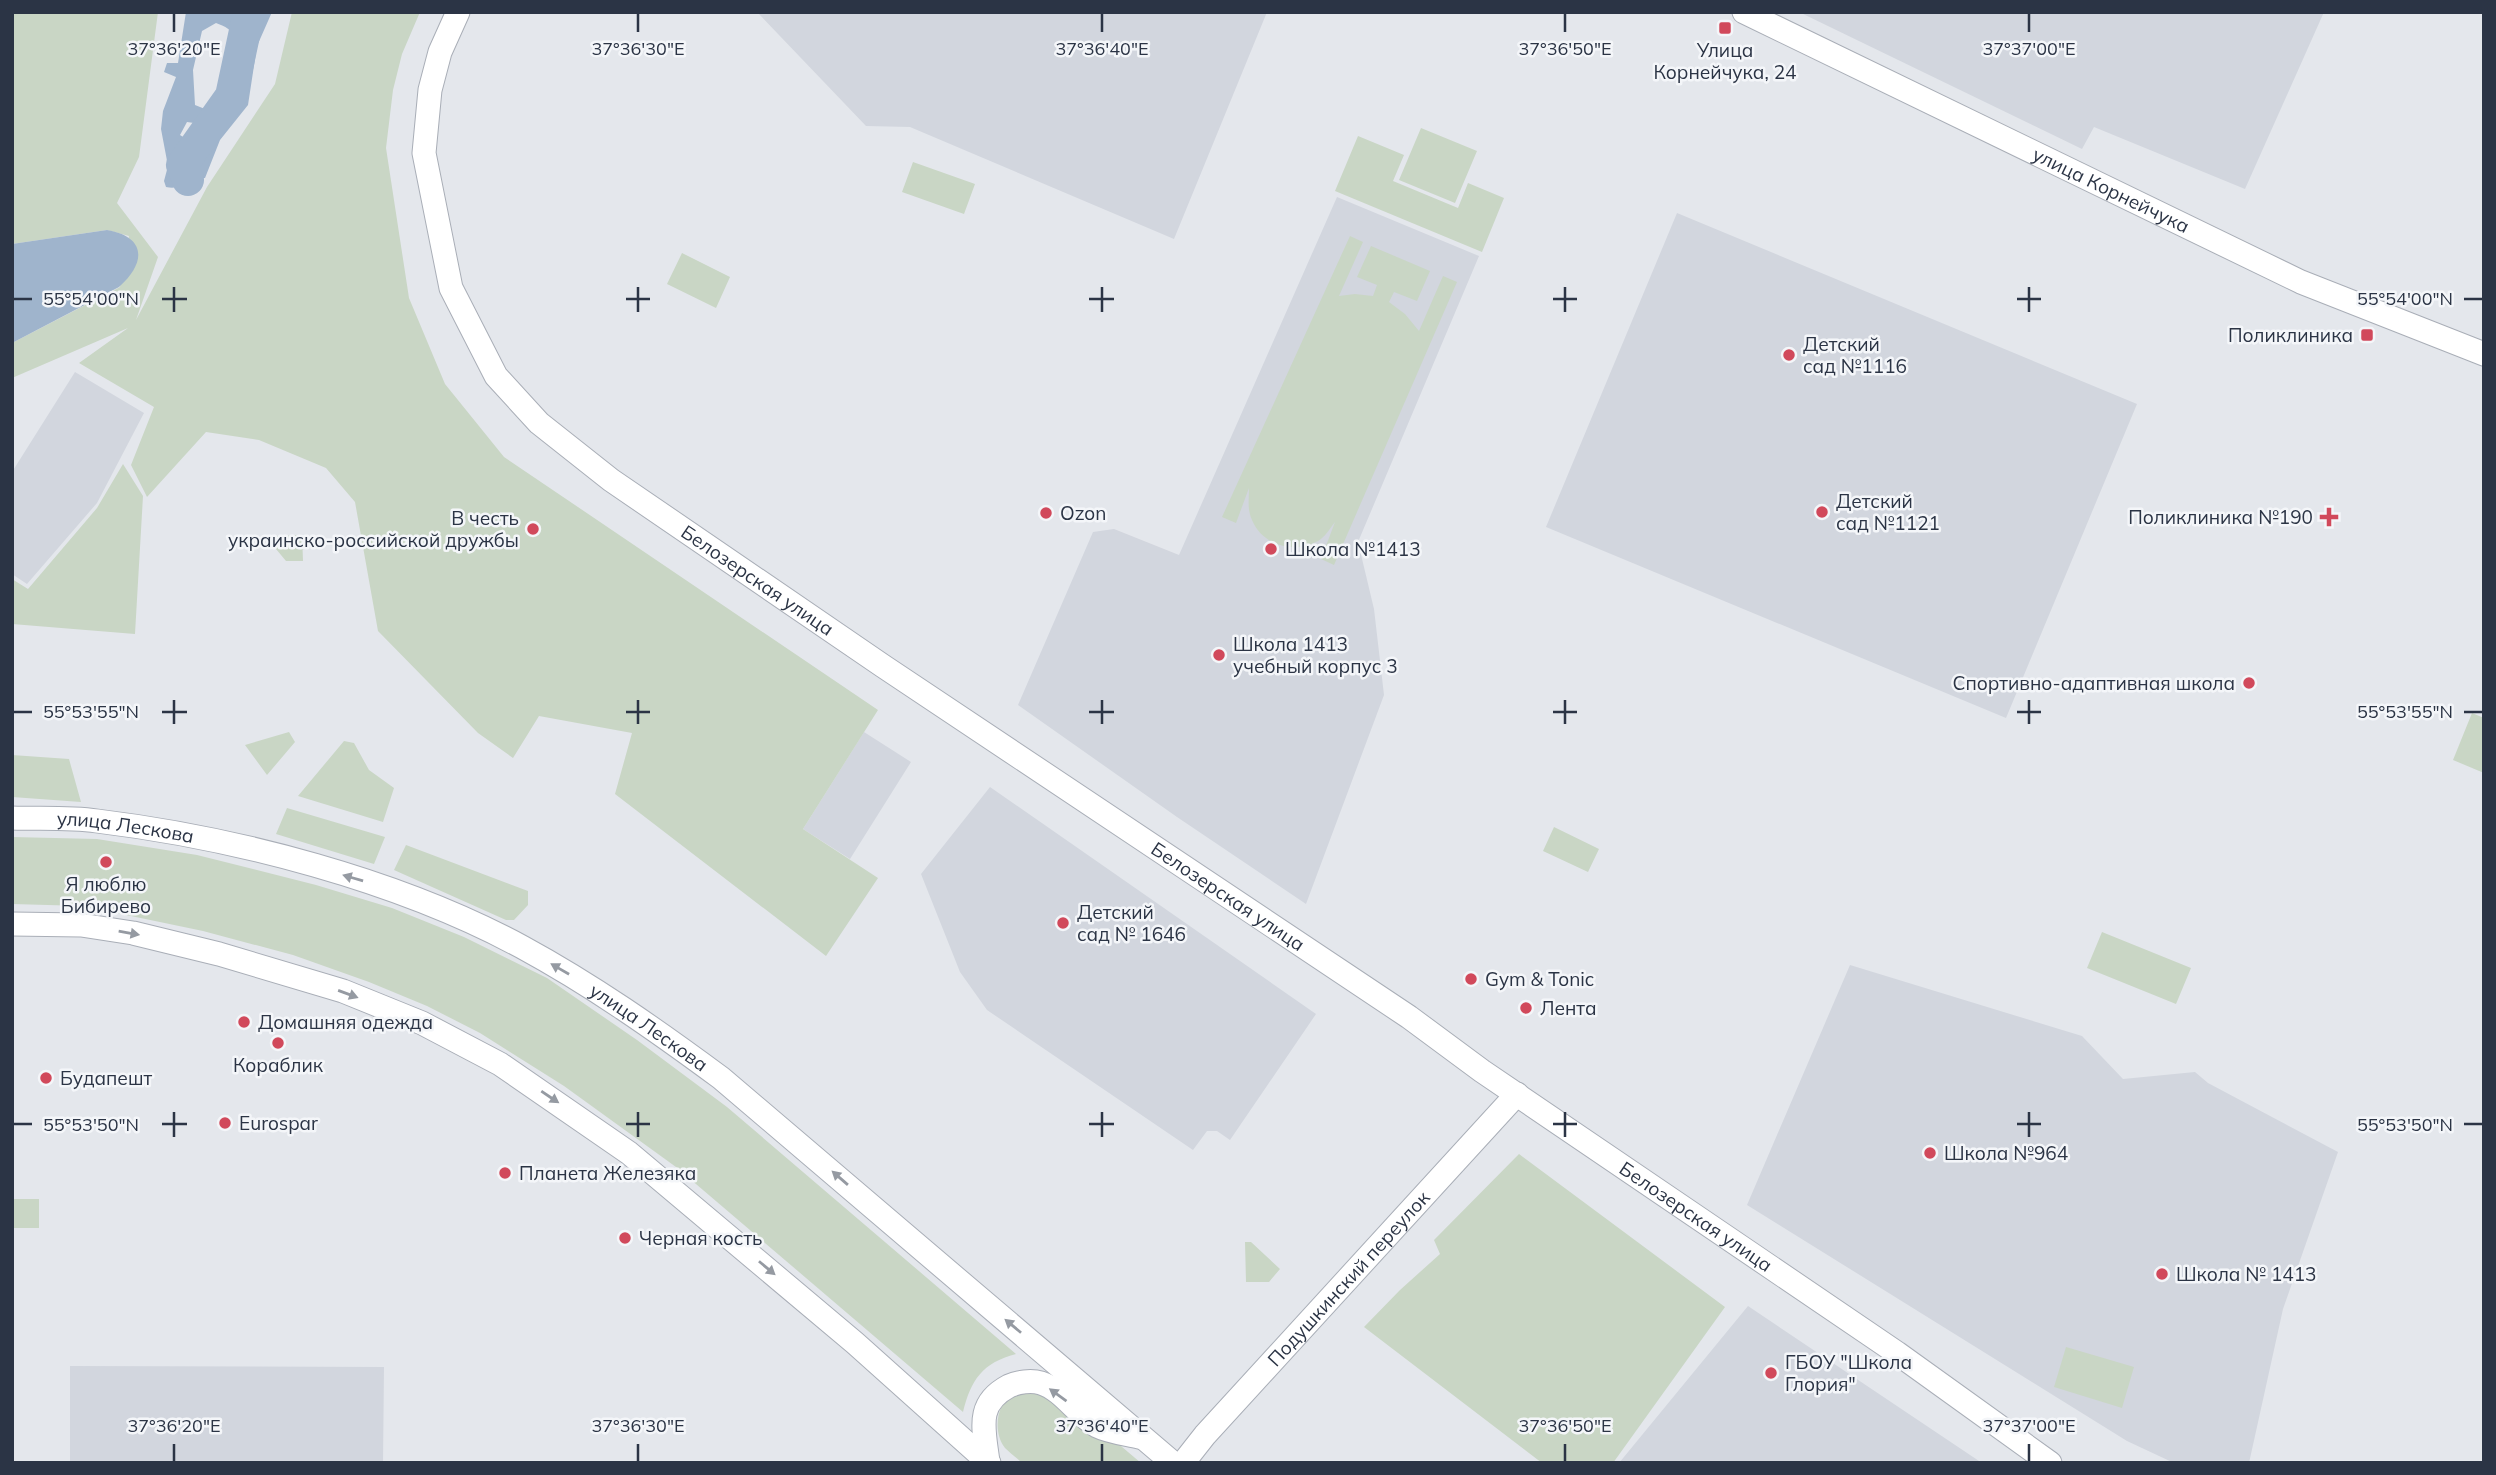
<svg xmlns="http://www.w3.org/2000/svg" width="2496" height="1475" font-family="Mulish,sans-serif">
<rect width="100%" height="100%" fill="#e4e7ec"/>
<path fill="#d2d6de" d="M 757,12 L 1267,12 L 1174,239 L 910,127 L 866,126 Z
M 1799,12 L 2324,12 L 2245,189 L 2094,127 L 2082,149 Z
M 1337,197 L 1479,256 L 1358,542 L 1374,609 L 1384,695 L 1306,904 L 1177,817 L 1018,705 L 1093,532 L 1114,529 L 1179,555 Z
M 1677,213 L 2137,404 L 2006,718 L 1546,527 Z
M 75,372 L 144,413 L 97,503 L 27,584 L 12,574 L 12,472 Z
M 864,732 L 911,762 L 850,859 L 803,829 Z
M 990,787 L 1316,1014 L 1230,1140 L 1217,1131 L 1207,1131 L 1193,1150 L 987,1010 L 960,972 L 921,874 Z
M 1850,965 L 2082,1036 L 2123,1079 L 2195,1072 L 2208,1083 L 2338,1152 L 2283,1309 L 2249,1463 L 2174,1463 L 2127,1441 L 1747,1205 Z
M 1748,1306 L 1982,1463 L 1619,1463 Z
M 70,1366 L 384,1367 L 383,1463 L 70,1463 Z"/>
<path fill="#c9d6c5" d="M 12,12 L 158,12 L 139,157 L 117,203 L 158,257 L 136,320 L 207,187 L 275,84 L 292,12 L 420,12 L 402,54 L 393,90 L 386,148 L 409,298 L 445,384 L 504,457 L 878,710 L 803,829 L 878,878 L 826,956 L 615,794 L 632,733 L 539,716 L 513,758 L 478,733 L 378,631 L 355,502 L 326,468 L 259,440 L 206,432 L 147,497 L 131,465 L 154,407 L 79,363 L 128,328 L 12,378 L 12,343 L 120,287 L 129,236 L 107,230 L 12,244 Z
M 1421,128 L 1477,151 L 1455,203 L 1399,180 Z
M 1358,136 L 1404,155 L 1393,181 L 1458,208 L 1468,183 L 1504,198 L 1482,252 L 1335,191 Z
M 913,162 L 975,184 L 964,214 L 902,192 Z
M 1350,236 L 1363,242 L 1339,296 L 1355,294 L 1373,296 L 1377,285 L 1357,277 L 1371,246 L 1430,271 L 1417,301 L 1394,292 L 1389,302 L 1405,314 L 1419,331 L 1443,276 L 1457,282 L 1334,565 L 1321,559 L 1335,522 C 1331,527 1327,534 1321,539 C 1298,555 1263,547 1252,520 C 1247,509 1249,499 1249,488 L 1236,523 L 1222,517 Z
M 682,253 L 730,277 L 716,308 L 667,284 Z
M 123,464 L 143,496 L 135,634 L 12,624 L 12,579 L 28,589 L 97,508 Z
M 302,535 L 303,561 L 286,561 L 276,549 L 275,536 Z
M 2472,713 L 2484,718 L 2484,773 L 2453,760 Z
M 289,732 L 295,742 L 267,775 L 245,745 Z
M 344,741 L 354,743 L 369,770 L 394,788 L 383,822 L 298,796 Z
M 12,755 L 69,759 L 81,802 L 12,797 Z
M 287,808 L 385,837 L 374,864 L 276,834 Z
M 1554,827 L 1599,849 L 1588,872 L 1543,851 Z
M 12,837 L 97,839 L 197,855 L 316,885 L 392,908 L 464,937 L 547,978 L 637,1040 L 727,1107 L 1016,1354 C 982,1363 971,1380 963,1412 L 676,1167 L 564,1086 L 480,1033 L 427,1006 L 369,982 L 293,955 L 203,931 L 83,906 L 12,904 Z
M 406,845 L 528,891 L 528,905 L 514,920 L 506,920 L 394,870 Z
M 2102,932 L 2191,968 L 2176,1004 L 2087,968 Z
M 1519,1154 L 1725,1307 L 1613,1463 L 1542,1463 L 1364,1327 L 1400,1290 L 1440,1254 L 1434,1240 Z
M 12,1199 L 39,1199 L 39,1228 L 12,1228 Z
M 1245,1242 L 1251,1242 L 1280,1269 L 1269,1282 L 1246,1282 Z
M 2066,1347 L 2134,1367 L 2122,1408 L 2054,1387 Z
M 1037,1389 L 1115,1441 L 1141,1463 L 1022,1463 C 1017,1458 1010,1453 1005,1448 C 993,1433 995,1402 1015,1394 C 1021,1391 1030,1390 1037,1389 Z"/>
<path fill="#9fb4cc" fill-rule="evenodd" d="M 186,12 L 272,12 L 257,46 L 248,105 L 220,140 L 205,178 L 188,180 C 181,187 175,189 166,187 L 164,181 L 168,166 L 161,129 L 163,111 L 176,77 L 164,72 L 167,63 L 178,63 ZM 216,23 C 224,26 234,30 236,41 C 239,59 220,96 210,111 L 195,105 L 193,70 L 202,31 ZM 187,122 L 201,124 L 208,133 L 202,143 L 191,142 L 180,135 Z
M 107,230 C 147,237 146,263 119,287 L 12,343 L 12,244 Z"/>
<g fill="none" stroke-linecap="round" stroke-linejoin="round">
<path stroke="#9fb4cc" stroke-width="32" d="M 188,180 L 182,165 L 231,96 L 249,12"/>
<g stroke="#a9aeb7" stroke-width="25">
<g id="secondary">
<path id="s1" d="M 458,12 L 440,52 L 430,90 L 424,153 L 451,288 L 496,376 L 539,423 L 611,480 L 883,666 L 1409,1017 L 1482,1071 L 1897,1353 L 2050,1463"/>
<path id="s2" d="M 1744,12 L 2301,282 L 2484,354"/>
<path id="s3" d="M 12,818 C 40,819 69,817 97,821 C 236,838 398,880 522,947 C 592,985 656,1030 721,1078 L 1173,1463"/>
<path d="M 12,924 L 81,925 L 133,933 L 219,954 L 343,991 L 422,1023 L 500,1064 L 629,1153 L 855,1343 L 989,1463"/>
<path d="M 988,1462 C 984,1429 975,1404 1009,1386 C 1018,1382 1031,1380 1041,1383 C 1063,1390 1077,1415 1097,1426 C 1109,1432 1126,1434 1139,1437"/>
<path id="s4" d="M 1183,1463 L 1205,1435 L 1517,1094"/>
</g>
</g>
<use href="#secondary" stroke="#fff" stroke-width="23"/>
</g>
<defs><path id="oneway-solid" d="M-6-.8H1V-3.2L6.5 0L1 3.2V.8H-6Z" transform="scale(1.75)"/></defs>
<g fill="#959aa2">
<use href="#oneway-solid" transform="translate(353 878) rotate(-164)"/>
<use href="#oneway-solid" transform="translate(129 933) rotate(10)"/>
<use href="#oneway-solid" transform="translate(560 969) rotate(-150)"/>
<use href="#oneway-solid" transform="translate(348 994) rotate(20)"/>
<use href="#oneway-solid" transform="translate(550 1097) rotate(34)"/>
<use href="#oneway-solid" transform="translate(840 1178) rotate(-139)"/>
<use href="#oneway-solid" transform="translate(767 1268) rotate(40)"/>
<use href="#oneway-solid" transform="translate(1013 1326) rotate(-140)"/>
<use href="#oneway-solid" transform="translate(1058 1395) rotate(-144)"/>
</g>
<path fill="none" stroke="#2b3445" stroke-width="2.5" d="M 174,14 L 174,32M 638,14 L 638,32M 1102,14 L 1102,32M 1565,14 L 1565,32M 2029,14 L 2029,32M 174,287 L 174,312M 638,287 L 638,312M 1102,287 L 1102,312M 1565,287 L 1565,312M 2029,287 L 2029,312M 14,299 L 32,299M 162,299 L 187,299M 626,299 L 650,299M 1089,299 L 1114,299M 1553,299 L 1577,299M 2017,299 L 2041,299M 2464,299 L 2482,299M 174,700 L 174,724M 638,700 L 638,724M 1102,700 L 1102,724M 1565,700 L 1565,724M 2029,700 L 2029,724M 14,712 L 32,712M 162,712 L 187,712M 626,712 L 650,712M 1089,712 L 1114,712M 1553,712 L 1577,712M 2017,712 L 2041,712M 2464,712 L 2482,712M 174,1112 L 174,1137M 638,1112 L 638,1137M 1102,1112 L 1102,1137M 1565,1112 L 1565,1137M 2029,1112 L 2029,1137M 14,1124 L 32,1124M 162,1124 L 187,1124M 626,1124 L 650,1124M 1089,1124 L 1114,1124M 1553,1124 L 1577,1124M 2017,1124 L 2041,1124M 2464,1124 L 2482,1124M 174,1444 L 174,1461M 638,1444 L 638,1461M 1102,1444 L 1102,1461M 1565,1444 L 1565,1461M 2029,1444 L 2029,1461"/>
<g fill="#d1495b" stroke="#f4f6f9" stroke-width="2.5">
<rect x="1718" y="21" width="14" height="14" rx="3.5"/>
<rect x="2360" y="328" width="14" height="14" rx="3.5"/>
<circle cx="1789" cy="355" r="7"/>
<circle cx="1822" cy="512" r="7"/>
<circle cx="1046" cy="513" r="7"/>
<path d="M2325.5 506.5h7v7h7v7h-7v7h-7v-7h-7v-7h7z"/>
<circle cx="533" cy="529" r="7"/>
<circle cx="1271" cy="549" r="7"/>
<circle cx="1219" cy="655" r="7"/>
<circle cx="2249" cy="683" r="7"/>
<circle cx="106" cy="862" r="7"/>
<circle cx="1063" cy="923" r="7"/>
<circle cx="1471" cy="979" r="7"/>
<circle cx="1526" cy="1008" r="7"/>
<circle cx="244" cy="1022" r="7"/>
<circle cx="278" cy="1043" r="7"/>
<circle cx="46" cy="1078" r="7"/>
<circle cx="225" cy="1123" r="7"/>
<circle cx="1930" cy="1153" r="7"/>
<circle cx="505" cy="1173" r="7"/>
<circle cx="625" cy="1238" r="7"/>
<circle cx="2162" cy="1274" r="7"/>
<circle cx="1771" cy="1373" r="7"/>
</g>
<g text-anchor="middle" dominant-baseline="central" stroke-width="5" stroke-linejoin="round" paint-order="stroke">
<g font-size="19" fill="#2b3445" stroke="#f4f6f9" text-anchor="start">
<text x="1725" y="50" text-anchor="middle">Улица<tspan x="1725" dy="22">Корнейчука, 24</tspan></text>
<text x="2353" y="335" text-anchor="end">Поликлиника</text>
<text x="1803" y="344">Детский<tspan x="1803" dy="22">сад №1116</tspan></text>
<text x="1836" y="501">Детский<tspan x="1836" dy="22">сад №1121</tspan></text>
<text x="1060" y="513">Ozon</text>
<text x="2313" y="517" text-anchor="end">Поликлиника №190</text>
<text x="519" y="518" text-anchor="end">В честь<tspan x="519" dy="22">украинско-российской дружбы</tspan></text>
<text x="1285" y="549">Школа №1413</text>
<text x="1233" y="644">Школа 1413<tspan x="1233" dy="22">учебный корпус 3</tspan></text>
<text x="2235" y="683" text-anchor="end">Спортивно-адаптивная школа</text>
<text x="106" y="884" text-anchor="middle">Я люблю<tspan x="106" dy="22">Бибирево</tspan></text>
<text x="1077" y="912">Детский<tspan x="1077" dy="22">сад № 1646</tspan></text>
<text x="1485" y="979">Gym &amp; Tonic</text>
<text x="1540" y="1008">Лента</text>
<text x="258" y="1022">Домашняя одежда</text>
<text x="278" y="1065" text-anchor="middle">Кораблик</text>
<text x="60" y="1078">Будапешт</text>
<text x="239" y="1123">Eurospar</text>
<text x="1944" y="1153">Школа №964</text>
<text x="519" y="1173">Планета Железяка</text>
<text x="639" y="1238">Черная кость</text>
<text x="2176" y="1274">Школа № 1413</text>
<text x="1785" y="1362">ГБОУ "Школа<tspan x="1785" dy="22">Глория"</tspan></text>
</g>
<g font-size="19" fill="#2b3445" stroke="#f4f6f9">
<text stroke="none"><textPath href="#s2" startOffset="408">улица Корнейчука</textPath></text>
<text stroke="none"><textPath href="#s1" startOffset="716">Белозерская улица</textPath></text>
<text stroke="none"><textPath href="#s3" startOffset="114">улица Лескова</textPath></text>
<text stroke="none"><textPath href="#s1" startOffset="1283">Белозерская улица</textPath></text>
<text stroke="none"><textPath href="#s3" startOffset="681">улица Лескова</textPath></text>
<text stroke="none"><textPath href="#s1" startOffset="1850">Белозерская улица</textPath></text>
<text stroke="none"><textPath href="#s4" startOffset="248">Подушкинский переулок</textPath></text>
</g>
</g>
<g font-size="18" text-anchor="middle" fill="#2b3445" stroke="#f4f6f9" stroke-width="5" stroke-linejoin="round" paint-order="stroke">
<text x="174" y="55">37°36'20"E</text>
<text x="638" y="55">37°36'30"E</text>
<text x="1102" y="55">37°36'40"E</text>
<text x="1565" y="55">37°36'50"E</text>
<text x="2029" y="55">37°37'00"E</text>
<text x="91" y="305">55°54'00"N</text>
<text x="2405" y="305">55°54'00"N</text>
<text x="91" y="718">55°53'55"N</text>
<text x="2405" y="718">55°53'55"N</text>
<text x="91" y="1131">55°53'50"N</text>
<text x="2405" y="1131">55°53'50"N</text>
<text x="174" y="1432">37°36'20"E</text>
<text x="638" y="1432">37°36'30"E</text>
<text x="1102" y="1432">37°36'40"E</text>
<text x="1565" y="1432">37°36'50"E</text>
<text x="2029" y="1432">37°37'00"E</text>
</g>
<rect width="2496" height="1475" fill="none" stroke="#2b3445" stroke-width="28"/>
</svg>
